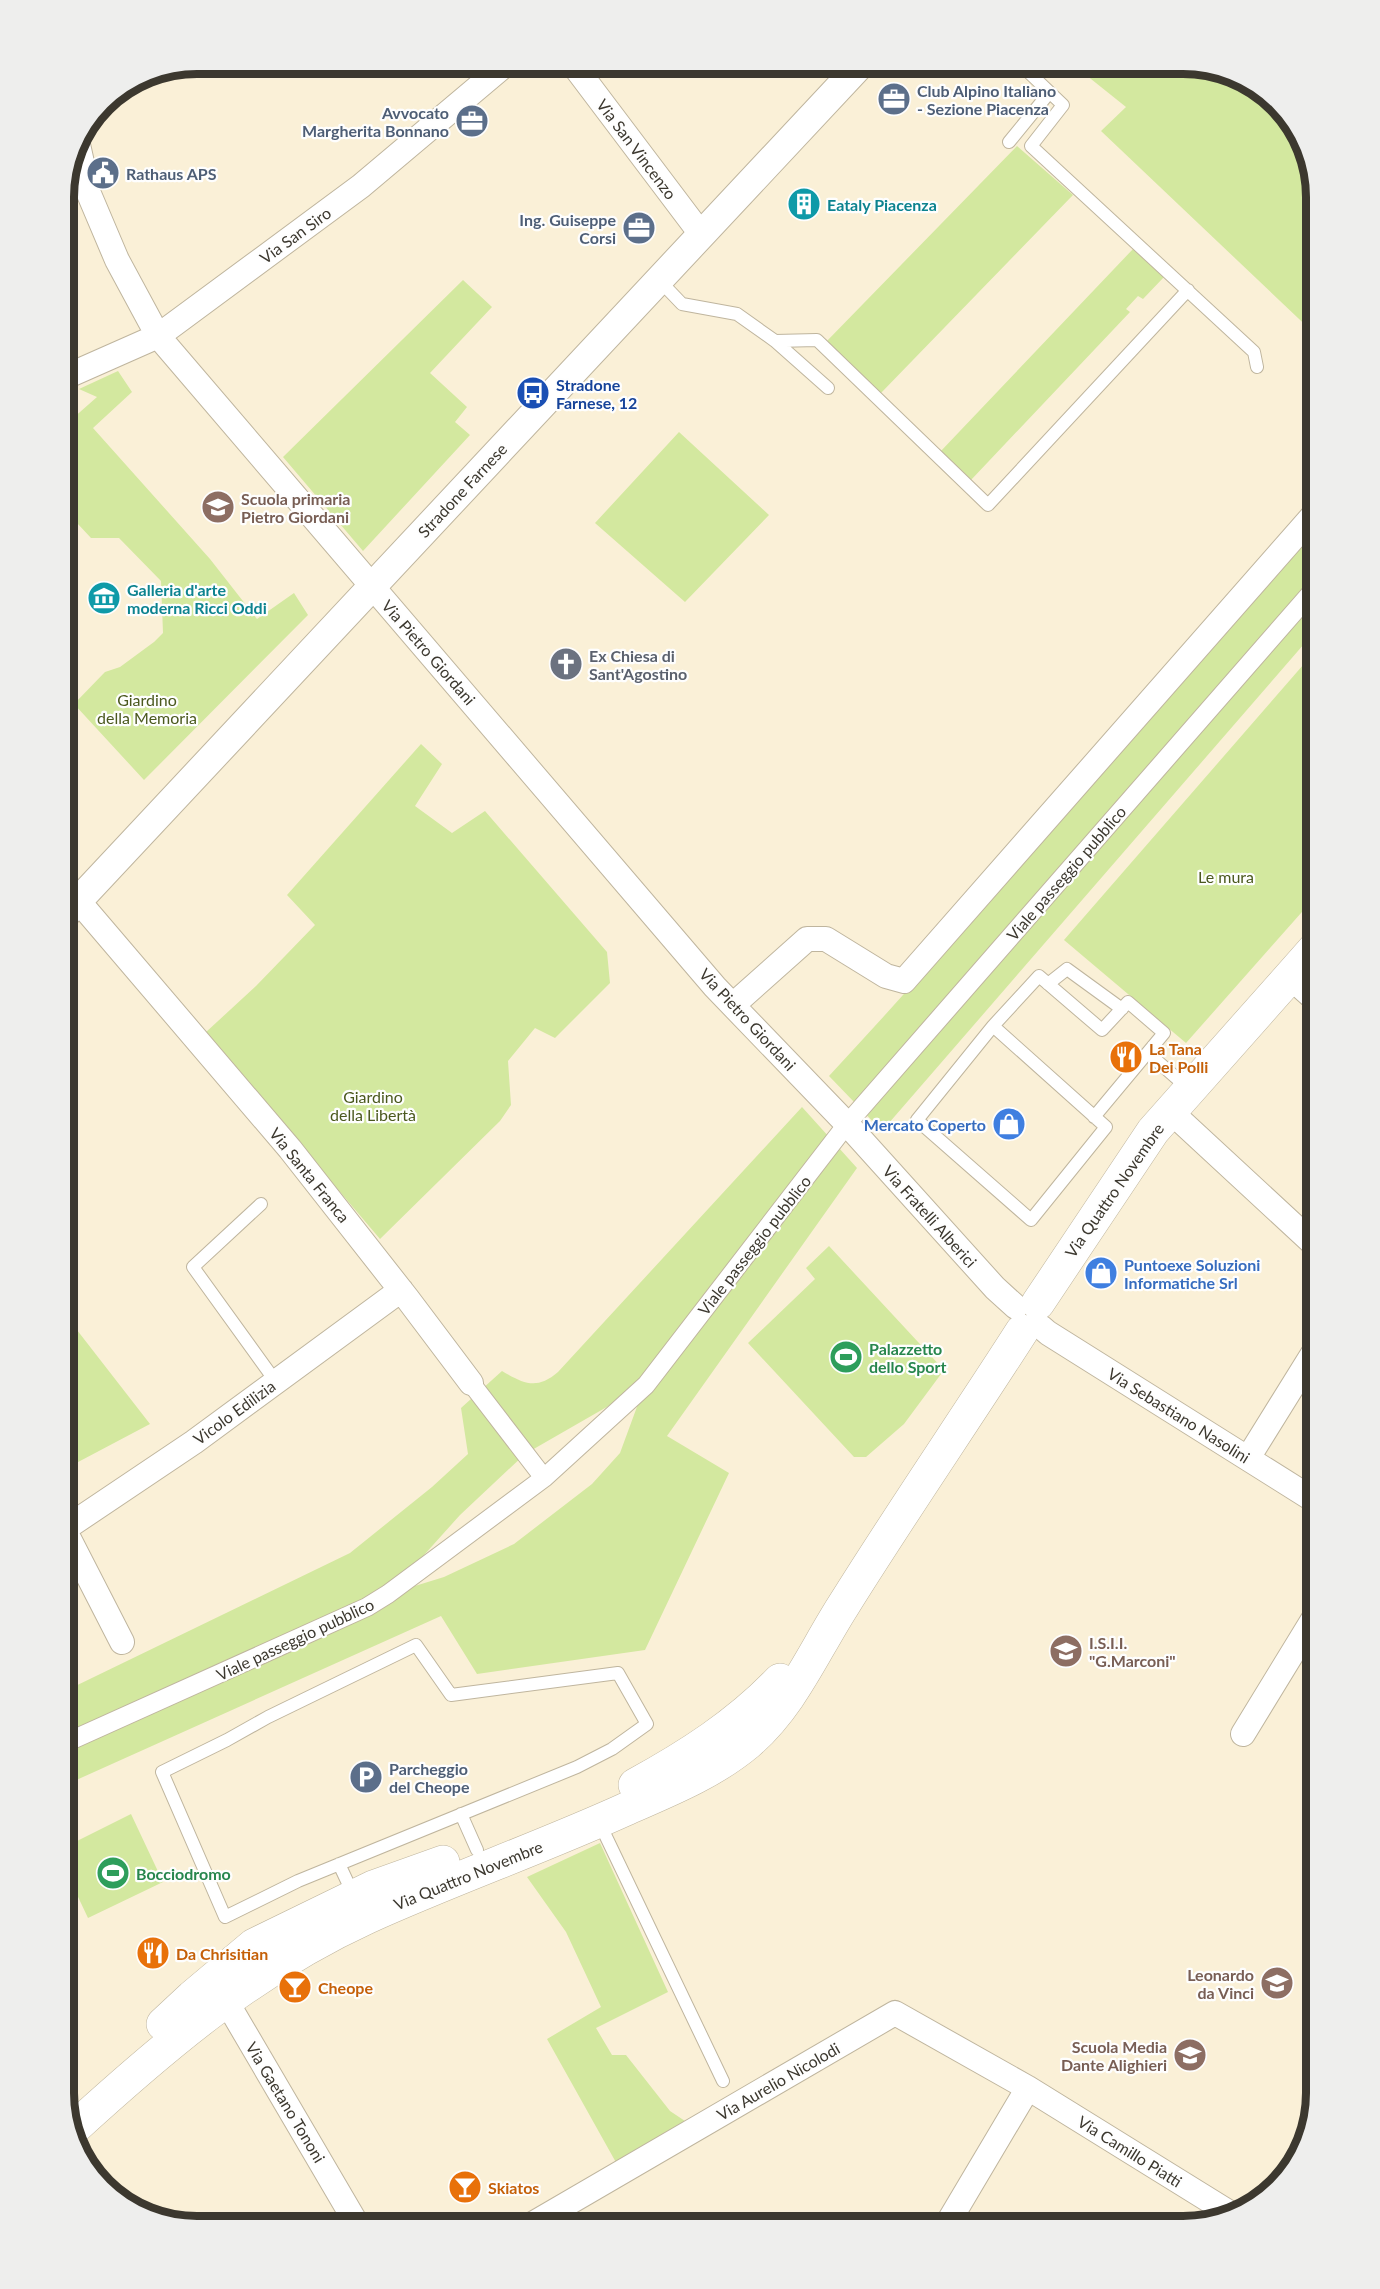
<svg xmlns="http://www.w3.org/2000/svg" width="1380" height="2289" font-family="Lato,sans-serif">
<rect width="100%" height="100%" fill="#faf0d7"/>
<path fill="#d3e89f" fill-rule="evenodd" d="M 1071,63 L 1192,63 L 1258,86 L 1303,138 L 1317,197 L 1317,336 L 1101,131 L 1126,107 Z
M 1017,146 L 1073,195 L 880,394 L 825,343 Z
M 1133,249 L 1164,277 L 1143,299 L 1138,296 L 1126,309 L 1130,312 L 971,480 L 940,452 Z
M 463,280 L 492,307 L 430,373 L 467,407 L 455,422 L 470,435 L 363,551 L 283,457 Z
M 118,371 L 132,392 L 93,428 L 210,559 L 257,619 L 294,593 L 308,615 L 144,780 L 74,704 L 105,672 L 120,667 L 154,642 L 163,633 L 161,581 L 119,538 L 91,538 L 63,508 L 63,427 L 97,397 L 79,389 Z
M 679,432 L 769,515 L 685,602 L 595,523 Z
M 1317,513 L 1317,629 L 882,1131 L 829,1076 C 998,894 1157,703 1317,513 Z
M 1317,649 L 1317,895 L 1186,1043 L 1064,940 Z
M 421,744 L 442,764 L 415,806 L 452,833 L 485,811 L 607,952 L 610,983 L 555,1038 L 535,1028 L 508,1061 L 511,1105 L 500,1121 L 380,1239 L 205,1033 L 256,986 L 315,925 L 287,895 Z
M 802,1107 L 857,1168 L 667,1436 L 729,1473 L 645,1650 L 477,1674 L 441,1616 L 63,1786 L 63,1692 L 350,1553 L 432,1487 L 468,1454 L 461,1408 L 502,1371 C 524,1384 537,1390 558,1372 ZM 645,1385 L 620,1453 L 592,1484 L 514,1544 L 444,1577 L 389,1594 L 460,1515 L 525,1454 Z
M 829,1246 L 944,1370 L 904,1424 L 866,1457 L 854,1457 L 748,1343 L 815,1279 L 806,1268 Z
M 63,1312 L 150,1424 L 63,1470 Z
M 131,1814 L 163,1882 L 88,1918 L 63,1865 L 63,1848 Z
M 600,1843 L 668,1992 L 596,2028 L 612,2055 L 626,2055 L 670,2111 L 688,2123 L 618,2166 L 547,2039 L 601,2007 L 566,1932 L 527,1877 Z"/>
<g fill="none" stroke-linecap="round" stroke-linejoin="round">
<g stroke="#bfb59e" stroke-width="14">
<path id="service" d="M 1019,63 L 1063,105 L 1031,146 L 1254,352 L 1257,367
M 1009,142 L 1049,93
M 659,280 L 682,304 L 737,314 L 775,341 L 828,388
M 775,341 L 817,340 L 988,505 L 1188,290
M 1048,984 L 1067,969 L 1122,1009
M 993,1026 L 917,1120 L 1031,1220 L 1106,1127 L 993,1026 L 1039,976 L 1102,1030 L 1128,1002 L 1164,1033 L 1094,1117
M 1148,1053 L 1189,1089
M 261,1204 L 193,1267 L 276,1382
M 416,1645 L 451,1695 L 618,1673 L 647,1724 L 612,1749 L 577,1767 L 298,1881 L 225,1917 L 162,1772 L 227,1740 L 268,1717 Z
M 461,1814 L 477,1850
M 599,1822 L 723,2081
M 339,1864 L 354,1896"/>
</g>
<g stroke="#bfb59e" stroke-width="20">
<path id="pedestrian" d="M 471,1383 L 544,1478
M 63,1744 L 367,1607 L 388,1594 L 544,1478 L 646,1385 L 847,1124 L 1317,586"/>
</g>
<g stroke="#bfb59e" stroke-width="26">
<path id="minor" d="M 572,63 L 701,234
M 77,140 L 89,194 L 117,260 L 158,336 L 715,987 L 847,1124 L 995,1288 L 1016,1307
M 63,378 L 158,336 L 361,186 L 507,63
M 63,883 L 290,1149 L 407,1298 L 471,1383
M 1289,976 L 1317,1001
M 733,1005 L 807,939 L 826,939 L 886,976 L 904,981 L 1317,511
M 1170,1111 L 1317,1247
M 1041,1327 L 1048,1333 L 1317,1502
M 1248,1458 L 1317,1347
M 64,1529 L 122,1642
M 63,1530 L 194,1442 L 401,1290
M 1243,1734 L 1317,1613
M 218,1987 L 358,2226
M 529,2226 L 895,2013 L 1028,2088 L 1233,2215
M 946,2226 L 1028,2088"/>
</g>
<g stroke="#bfb59e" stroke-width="30">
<path id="tertiary" d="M 63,917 L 862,63"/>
</g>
<g stroke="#bfb59e" stroke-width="34">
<path id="secondary" d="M 1038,1303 L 1153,1131 L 1317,946
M 635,1785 C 688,1756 738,1724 780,1680
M 163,2024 L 192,1997 L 254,1945 L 373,1887 L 443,1862
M 72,2130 C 164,2046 254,1969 368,1917 C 452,1879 540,1848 624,1810 C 667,1791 711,1774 748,1743 C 791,1706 813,1653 843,1606 C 901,1513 963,1423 1022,1331"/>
</g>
<use href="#service" stroke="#fff" stroke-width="12"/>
<use href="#pedestrian" stroke="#fff" stroke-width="18"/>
<use href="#minor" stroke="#fff" stroke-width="24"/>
<use href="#tertiary" stroke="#fff" stroke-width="28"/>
<use href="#secondary" stroke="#fff" stroke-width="33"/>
</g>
<defs>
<g id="office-disc" transform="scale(1.725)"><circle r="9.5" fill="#5c6f8a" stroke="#fefefe"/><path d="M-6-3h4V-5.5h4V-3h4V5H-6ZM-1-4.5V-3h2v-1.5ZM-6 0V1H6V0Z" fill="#fff"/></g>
<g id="civic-disc" transform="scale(1.725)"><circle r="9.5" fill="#5c6f8a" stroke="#fefefe"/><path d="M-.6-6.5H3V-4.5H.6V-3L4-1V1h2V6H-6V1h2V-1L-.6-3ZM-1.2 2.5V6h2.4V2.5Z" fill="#fff"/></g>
<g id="building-disc" transform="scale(1.725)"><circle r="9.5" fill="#0f9aa8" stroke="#fefefe"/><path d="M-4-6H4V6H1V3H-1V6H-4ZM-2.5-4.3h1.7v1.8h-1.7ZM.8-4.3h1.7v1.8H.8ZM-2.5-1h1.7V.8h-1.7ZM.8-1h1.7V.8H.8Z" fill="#fff"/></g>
<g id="bus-disc" transform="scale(1.725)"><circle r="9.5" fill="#1a4fb4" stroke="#fefefe"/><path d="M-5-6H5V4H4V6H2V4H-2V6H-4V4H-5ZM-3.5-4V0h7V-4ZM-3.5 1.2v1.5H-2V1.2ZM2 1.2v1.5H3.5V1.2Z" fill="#fff"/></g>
<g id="school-disc" transform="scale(1.725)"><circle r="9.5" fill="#8d6e63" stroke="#fefefe"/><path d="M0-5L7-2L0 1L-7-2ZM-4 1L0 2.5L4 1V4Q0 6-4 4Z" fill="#fff"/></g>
<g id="museum-disc" transform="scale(1.725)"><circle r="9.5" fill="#0f9aa8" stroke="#fefefe"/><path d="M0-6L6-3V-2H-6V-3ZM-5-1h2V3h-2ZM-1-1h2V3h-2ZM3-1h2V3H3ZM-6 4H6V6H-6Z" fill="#fff"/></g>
<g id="church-disc" transform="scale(1.725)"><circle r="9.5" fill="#6b7280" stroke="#fefefe"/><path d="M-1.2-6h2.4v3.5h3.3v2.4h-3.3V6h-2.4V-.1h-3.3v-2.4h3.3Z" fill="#fff"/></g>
<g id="restaurant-disc" transform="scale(1.725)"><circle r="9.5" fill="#e8710a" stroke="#fefefe"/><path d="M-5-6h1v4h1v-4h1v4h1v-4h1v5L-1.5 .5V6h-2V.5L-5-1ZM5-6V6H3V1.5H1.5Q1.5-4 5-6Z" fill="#fff"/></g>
<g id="shop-disc" transform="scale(1.725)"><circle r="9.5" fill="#3f7fe0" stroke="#fefefe"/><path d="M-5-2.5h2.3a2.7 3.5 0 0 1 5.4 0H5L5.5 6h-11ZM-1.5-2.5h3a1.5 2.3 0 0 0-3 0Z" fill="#fff"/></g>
<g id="stadium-disc" transform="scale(1.725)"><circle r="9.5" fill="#2e9e5b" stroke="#fefefe"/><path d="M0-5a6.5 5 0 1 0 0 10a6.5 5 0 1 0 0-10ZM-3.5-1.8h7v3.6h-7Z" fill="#fff"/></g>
<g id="parking-disc" transform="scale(1.725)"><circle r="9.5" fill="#5c6f8a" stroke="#fefefe"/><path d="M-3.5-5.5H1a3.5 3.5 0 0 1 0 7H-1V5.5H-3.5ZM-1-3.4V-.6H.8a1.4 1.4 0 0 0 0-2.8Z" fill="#fff"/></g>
<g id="bar-disc" transform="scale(1.725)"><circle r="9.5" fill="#e8710a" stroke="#fefefe"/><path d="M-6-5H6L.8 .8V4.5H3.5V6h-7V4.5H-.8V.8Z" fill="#fff"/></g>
</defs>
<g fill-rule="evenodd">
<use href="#office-disc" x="894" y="99"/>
<use href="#office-disc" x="472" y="121"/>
<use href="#civic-disc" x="103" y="173"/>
<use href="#building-disc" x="804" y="204"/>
<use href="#office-disc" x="639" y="228"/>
<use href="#bus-disc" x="533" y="393"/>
<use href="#school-disc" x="218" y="507"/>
<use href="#museum-disc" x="104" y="598"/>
<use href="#church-disc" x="566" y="664"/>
<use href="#restaurant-disc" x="1126" y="1057"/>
<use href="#shop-disc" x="1009" y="1124"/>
<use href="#shop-disc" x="1101" y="1273"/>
<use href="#stadium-disc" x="846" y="1357"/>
<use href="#school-disc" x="1066" y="1651"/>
<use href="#parking-disc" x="366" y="1777"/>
<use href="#stadium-disc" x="113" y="1873"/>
<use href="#restaurant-disc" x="153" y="1953"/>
<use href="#school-disc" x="1277" y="1983"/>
<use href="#bar-disc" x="295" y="1987"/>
<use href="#school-disc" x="1190" y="2055"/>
<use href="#bar-disc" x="465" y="2187"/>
</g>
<g text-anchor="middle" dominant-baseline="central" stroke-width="4.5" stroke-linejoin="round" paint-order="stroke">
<g font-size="16" font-weight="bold" fill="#4e5e75" stroke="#fefefe" text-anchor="start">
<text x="917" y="90">Club Alpino Italiano<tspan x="917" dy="18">- Sezione Piacenza</tspan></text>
<text x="449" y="112" text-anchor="end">Avvocato<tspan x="449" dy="18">Margherita Bonnano</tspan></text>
<text x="126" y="173">Rathaus APS</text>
<text x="616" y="219" text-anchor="end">Ing. Guiseppe<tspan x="616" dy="18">Corsi</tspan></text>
<text x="389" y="1768">Parcheggio<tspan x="389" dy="18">del Cheope</tspan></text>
</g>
<g font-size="16" fill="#3c382f" stroke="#fefefe">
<text transform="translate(637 149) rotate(53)">Via San Vincenzo</text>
<text transform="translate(295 235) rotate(-36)">Via San Siro</text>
<text transform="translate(462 490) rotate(-47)">Stradone Farnese</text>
<text transform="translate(429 652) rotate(49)">Via Pietro Giordani</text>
<text transform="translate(1066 873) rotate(-49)">Viale passeggio pubblico</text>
<text transform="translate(748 1019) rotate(47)">Via Pietro Giordani</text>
<text transform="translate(310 1175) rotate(51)">Via Santa Franca</text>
<text transform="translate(1114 1190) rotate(-55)">Via Quattro Novembre</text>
<text transform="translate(930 1216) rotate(48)">Via Fratelli Alberici</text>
<text transform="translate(754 1245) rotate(-52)">Viale passeggio pubblico</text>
<text transform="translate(234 1412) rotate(-36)">Vicolo Edilizia</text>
<text transform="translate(1179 1415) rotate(32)">Via Sebastiano Nasolini</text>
<text transform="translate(295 1639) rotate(-25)">Viale passeggio pubblico</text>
<text transform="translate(468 1875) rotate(-22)">Via Quattro Novembre</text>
<text transform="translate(778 2081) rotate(-30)">Via Aurelio Nicolodi</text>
<text transform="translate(286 2102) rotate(59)">Via Gaetano Tononi</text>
<text transform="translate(1130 2151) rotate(32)">Via Camillo Piatti</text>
</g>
<g font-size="16" font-weight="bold" fill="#0d838f" stroke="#fefefe" text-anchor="start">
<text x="827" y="204">Eataly Piacenza</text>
<text x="127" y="589">Galleria d'arte<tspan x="127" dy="18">moderna Ricci Oddi</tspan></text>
</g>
<g font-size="16" font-weight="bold" fill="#164399" stroke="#fefefe" text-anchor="start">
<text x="556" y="384">Stradone<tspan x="556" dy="18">Farnese, 12</tspan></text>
</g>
<g font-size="16" font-weight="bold" fill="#785e54" stroke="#fefefe" text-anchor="start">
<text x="241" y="498">Scuola primaria<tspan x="241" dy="18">Pietro Giordani</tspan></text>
<text x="1089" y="1642">I.S.I.I.<tspan x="1089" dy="18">"G.Marconi"</tspan></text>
<text x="1254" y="1974" text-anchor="end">Leonardo<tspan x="1254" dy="18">da Vinci</tspan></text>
<text x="1167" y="2046" text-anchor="end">Scuola Media<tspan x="1167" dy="18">Dante Alighieri</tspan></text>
</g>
<g font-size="16" font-weight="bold" fill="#5b616d" stroke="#fefefe" text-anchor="start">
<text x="589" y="655">Ex Chiesa di<tspan x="589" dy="18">Sant'Agostino</tspan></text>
</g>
<g font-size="16" fill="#4b591e" stroke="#fefefe">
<text x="147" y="699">Giardino<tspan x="147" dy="18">della Memoria</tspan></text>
<text x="1226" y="876">Le mura</text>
<text x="373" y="1096">Giardino<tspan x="373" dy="18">della Libertà</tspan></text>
</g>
<g font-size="16" font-weight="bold" fill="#c56008" stroke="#fefefe" text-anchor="start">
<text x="1149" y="1048">La Tana<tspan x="1149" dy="18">Dei Polli</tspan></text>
<text x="176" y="1953">Da Chrisitian</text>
<text x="318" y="1987">Cheope</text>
<text x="488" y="2187">Skiatos</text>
</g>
<g font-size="16" font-weight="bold" fill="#366cbe" stroke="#fefefe" text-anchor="end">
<text x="986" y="1124">Mercato Coperto</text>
<text x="1124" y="1264" text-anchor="start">Puntoexe Soluzioni<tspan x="1124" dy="18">Informatiche Srl</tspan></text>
</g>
<g font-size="16" font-weight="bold" fill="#27864d" stroke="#fefefe" text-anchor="start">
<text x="869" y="1348">Palazzetto<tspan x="869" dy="18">dello Sport</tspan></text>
<text x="136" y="1873">Bocciodromo</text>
</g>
</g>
<path d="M0 0H1380V2289H0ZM197 74H1183A123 123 0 0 1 1306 197V2093A123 123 0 0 1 1183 2216H197A123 123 0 0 1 74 2093V197A123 123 0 0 1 197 74Z" fill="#eeeeed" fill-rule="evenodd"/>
<path fill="none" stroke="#3c382f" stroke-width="8" d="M197 74H1183A123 123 0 0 1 1306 197V2093A123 123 0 0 1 1183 2216H197A123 123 0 0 1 74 2093V197A123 123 0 0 1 197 74Z"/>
</svg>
